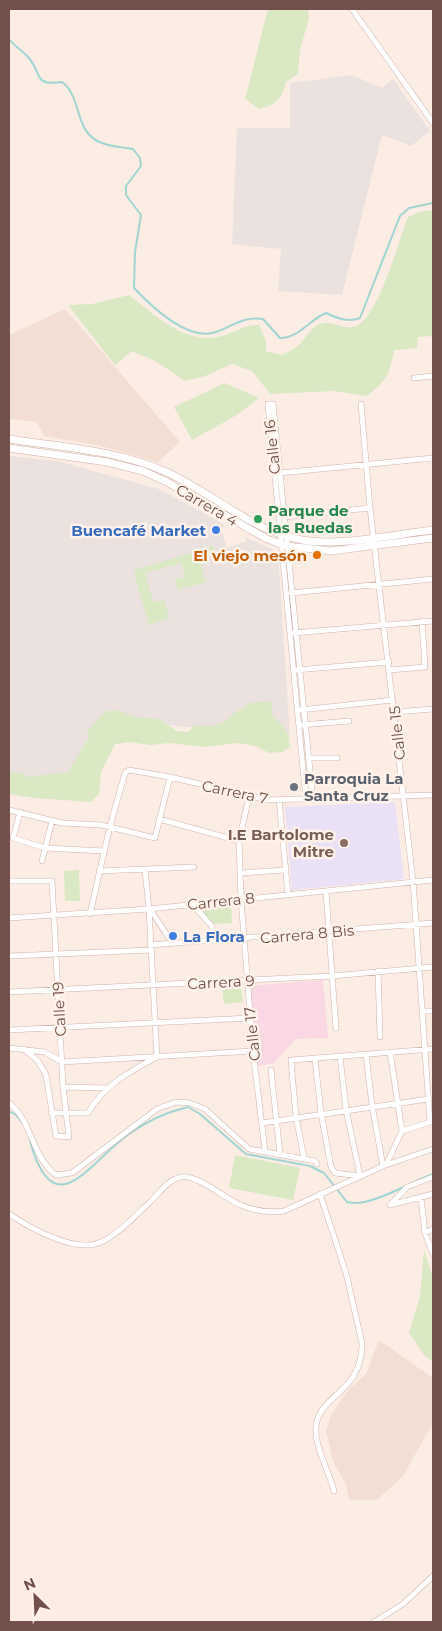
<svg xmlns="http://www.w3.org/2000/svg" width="442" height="1631" font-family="Montserrat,sans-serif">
<rect width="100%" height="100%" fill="#fbede4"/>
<path fill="#f3ded3" d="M 65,309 L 180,442 L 158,462 L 101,446 L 44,436 L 37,422 L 9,419 L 9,335 Z
M 379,1340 L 433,1378 L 433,1423 L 403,1476 L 377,1500 L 349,1500 L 346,1484 L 333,1461 L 326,1431 L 331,1415 L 348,1390 L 366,1374 Z"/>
<path fill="#ebe2df" d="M 352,75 L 382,88 L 393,79 L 430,131 L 411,146 L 382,135 L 342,295 L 278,291 L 281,249 L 232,244 L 237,128 L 290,128 L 290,83 Z
M 9,456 L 57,461 L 159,489 L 224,524 L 223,529 L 218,532 L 222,532 L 227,548 L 247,541 L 245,537 L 278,552 L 290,737 L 108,719 L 65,785 L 9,782 Z"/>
<path fill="#eae1f7" d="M 395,802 L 404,879 L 292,890 L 285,807 Z"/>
<path fill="#f9d8e3" d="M 323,980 L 328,1038 L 296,1039 L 274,1063 L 258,1066 L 249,986 Z"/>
<path fill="#dae8c3" d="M 268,9 L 308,9 L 309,19 L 300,49 L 298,74 L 286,82 C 282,99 276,105 259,109 L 245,99 Z
M 433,210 L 433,336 L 418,337 L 417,348 L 394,350 C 389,376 387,380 367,396 L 334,391 L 270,394 L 252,371 L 232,364 L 205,376 L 185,381 L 157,362 L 132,351 L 115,365 L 68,305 L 92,304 L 129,295 C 155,315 186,346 222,336 C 235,332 245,325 259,325 L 266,341 L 266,351 L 282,355 C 288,352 294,349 299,345 C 305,339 310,329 318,325 C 332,317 344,333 358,325 C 380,312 398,242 408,217 L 419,212 Z
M 225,383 L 259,398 L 237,415 L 192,440 L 174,407 Z
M 213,546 L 215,554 L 199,558 L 206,582 L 178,590 L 175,580 L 185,577 L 181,563 L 145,573 L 153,602 L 164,600 L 169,618 L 149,625 L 134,573 L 135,570 Z
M 271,701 L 273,717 C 285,726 289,732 290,747 L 282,752 L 269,753 L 255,746 L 238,743 L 205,747 L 168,743 L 151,745 L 128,742 L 115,744 L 101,772 L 99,794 L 91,802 L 35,798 L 9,794 L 9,772 L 22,773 L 27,777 L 68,772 L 89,737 L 87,731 L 106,711 L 116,710 L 136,717 L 159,719 L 177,731 L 188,732 L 195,725 L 211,726 L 226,721 L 233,714 L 250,703 Z
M 79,870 L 80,901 L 65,901 L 64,871 Z
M 231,905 L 232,923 L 213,924 L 199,907 Z
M 241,985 L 243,1002 L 224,1004 L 222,987 Z
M 235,1155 L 300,1168 L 293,1200 L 229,1188 Z
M 424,1250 L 433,1277 L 433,1362 L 424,1355 L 409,1332 L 420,1297 Z"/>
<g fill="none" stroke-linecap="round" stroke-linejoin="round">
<path stroke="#a0d5d2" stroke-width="2" d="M 9,39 C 14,46 23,51 29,58 C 43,75 33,86 62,82 C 83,97 73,133 102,143 C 111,147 123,147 133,149 L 140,158 L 141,166 L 126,186 L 126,195 L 141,215 L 135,252 L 134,288 C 152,307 188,342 216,332 C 233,326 243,316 263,319 L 280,338 C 299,338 309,320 326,313 C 338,318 347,323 360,318 L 400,216 L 409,208 L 433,203
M 9,1111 L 16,1115 L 24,1125
M 30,1141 C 54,1229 90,1161 129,1134 C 147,1121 167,1112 188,1107 L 200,1114 L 246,1154 L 310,1166 L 324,1173 L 347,1202 C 368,1209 412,1181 433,1174"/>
<g stroke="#ceb5ae" stroke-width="6">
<path id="minor" d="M 352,9 L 433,123
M 414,378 L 433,376
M 361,404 L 370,508 L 413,881 L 430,1122
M 280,473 L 433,458
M 284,517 L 370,508
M 291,593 L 433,579
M 293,633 L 433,621
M 296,670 L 389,662
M 389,670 L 425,667 L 422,621
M 300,710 L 393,700
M 394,712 L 433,709
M 301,725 L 349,721
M 308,758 L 337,758
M 249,797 L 239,841 L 241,899 L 253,1051 L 265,1151
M 279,800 L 288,894
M 306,800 L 268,404 L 273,404 L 313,800
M 9,810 L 62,823 L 101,825 L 155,838 L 170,777
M 20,812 L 13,838 L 45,848 L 104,851
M 159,819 L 239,841
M 42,861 L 52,821
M 99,871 L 194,867
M 241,873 L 285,870
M 9,881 L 52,881 L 63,1087 L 69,1137 L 56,1136 L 46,1075 L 38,1061 L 24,1049
M 326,892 L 336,1028
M 192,904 L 211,925 L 217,941
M 150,909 L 173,944
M 90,914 L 110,826 L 125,773 L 129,770 L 170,777 L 267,800 L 433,795
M 9,918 L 149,909 L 433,880
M 150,945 L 433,923
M 9,956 L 151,950
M 378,971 L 380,1037
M 9,992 L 332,976 L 433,967
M 422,1011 L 433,1011
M 9,1030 L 250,1018
M 9,1048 L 45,1052 L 62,1062 L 253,1051
M 390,1052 L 402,1131
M 366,1055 L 372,1105 L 383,1166
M 315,1059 L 321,1113 L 331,1167 L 335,1173 L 360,1176 L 346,1109 L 340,1057
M 271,1070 L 280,1154
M 63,1087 L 108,1088
M 9,1103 C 33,1122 31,1156 56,1175 L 72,1173 L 157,1109 L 176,1102 L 190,1103 L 205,1109 L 249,1149 L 315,1161 L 317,1164
M 51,1113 L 88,1113 C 103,1086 130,1071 157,1057 L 149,909 L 145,870
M 262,1123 L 429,1099
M 304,1158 L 296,1117 L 291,1060 L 433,1049
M 386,1165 L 402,1131 L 433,1121
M 320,1194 L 346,1273 L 362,1343 C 363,1393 317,1395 316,1428 C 315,1448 329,1471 334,1491
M 421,1198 L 425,1233 L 433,1254
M 390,1205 L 407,1187 L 433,1177
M 390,1205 L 433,1194
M 9,1214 C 30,1228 76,1254 101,1242 C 118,1235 138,1213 151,1201 C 159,1193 169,1179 181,1177 C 198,1174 226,1200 243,1206 C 256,1211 270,1213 284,1211 L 383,1166 L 433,1149
M 425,1233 L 433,1229
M 374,1622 L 403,1604 L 433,1576"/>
</g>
<g stroke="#d1b4ac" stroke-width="8">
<path id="secondary" d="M 9,439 C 60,447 116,450 164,471 C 212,492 249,530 302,540 C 338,547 396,534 433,530
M 9,448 L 107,462 L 143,471 L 167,482 L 267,539 L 287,546 L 331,551 L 433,538"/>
</g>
<use href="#minor" stroke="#fff" stroke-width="5"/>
<use href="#secondary" stroke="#fff" stroke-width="7"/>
</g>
<circle fill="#2e9e5b" stroke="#fef2ea" stroke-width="2" cx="258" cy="519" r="5"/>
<g fill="#3f7fe0" stroke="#fef2ea" stroke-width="2">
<circle cx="216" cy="530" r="5"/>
<circle cx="173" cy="936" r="5"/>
</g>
<circle fill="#e8710a" stroke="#fef2ea" stroke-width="2" cx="317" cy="555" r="5"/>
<circle fill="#6b7280" stroke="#fef2ea" stroke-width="2" cx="294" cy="787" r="5"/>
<circle fill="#8d6e63" stroke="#fef2ea" stroke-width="2" cx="344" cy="843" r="5"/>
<g text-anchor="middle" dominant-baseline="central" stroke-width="5" stroke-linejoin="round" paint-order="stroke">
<g font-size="15" fill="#73504b" stroke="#fef2ea">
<text transform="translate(272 447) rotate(-96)">Calle 16</text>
<text transform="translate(207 505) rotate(30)">Carrera 4</text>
<text transform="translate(397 733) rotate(-96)">Calle 15</text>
<text transform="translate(235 792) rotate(12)">Carrera 7</text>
<text transform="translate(221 901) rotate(-6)">Carrera 8</text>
<text transform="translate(307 934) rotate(-5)">Carrera 8 Bis</text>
<text transform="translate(221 982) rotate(-3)">Carrera 9</text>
<text transform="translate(59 1009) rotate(-93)">Calle 19</text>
<text transform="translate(252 1034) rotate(-96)">Calle 17</text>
</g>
<g font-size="15" font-weight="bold" fill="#27864d" stroke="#fef2ea" text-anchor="start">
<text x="268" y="510">Parque de<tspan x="268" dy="17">las Ruedas</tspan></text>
</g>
<g font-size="15" font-weight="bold" fill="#366cbe" stroke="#fef2ea" text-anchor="end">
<text x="206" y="530">Buencafé Market</text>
<text x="183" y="936" text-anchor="start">La Flora</text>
</g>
<g font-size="15" font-weight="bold" fill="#c56008" stroke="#fef2ea" text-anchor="end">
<text x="307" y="555">El viejo mesón</text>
</g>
<g font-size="15" font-weight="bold" fill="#5b616d" stroke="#fef2ea" text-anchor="start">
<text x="304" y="778">Parroquia La<tspan x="304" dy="17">Santa Cruz</tspan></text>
</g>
<g font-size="15" font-weight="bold" fill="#785e54" stroke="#fef2ea" text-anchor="end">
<text x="334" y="834">I.E Bartolome<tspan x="334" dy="17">Mitre</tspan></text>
</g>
</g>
<rect width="442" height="1631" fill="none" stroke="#73504b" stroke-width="20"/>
<g transform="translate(35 1596) rotate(336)" stroke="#fef2ea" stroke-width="4" paint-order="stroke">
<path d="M0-4L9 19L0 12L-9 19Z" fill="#73504b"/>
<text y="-8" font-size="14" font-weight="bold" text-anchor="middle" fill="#73504b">N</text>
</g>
</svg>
